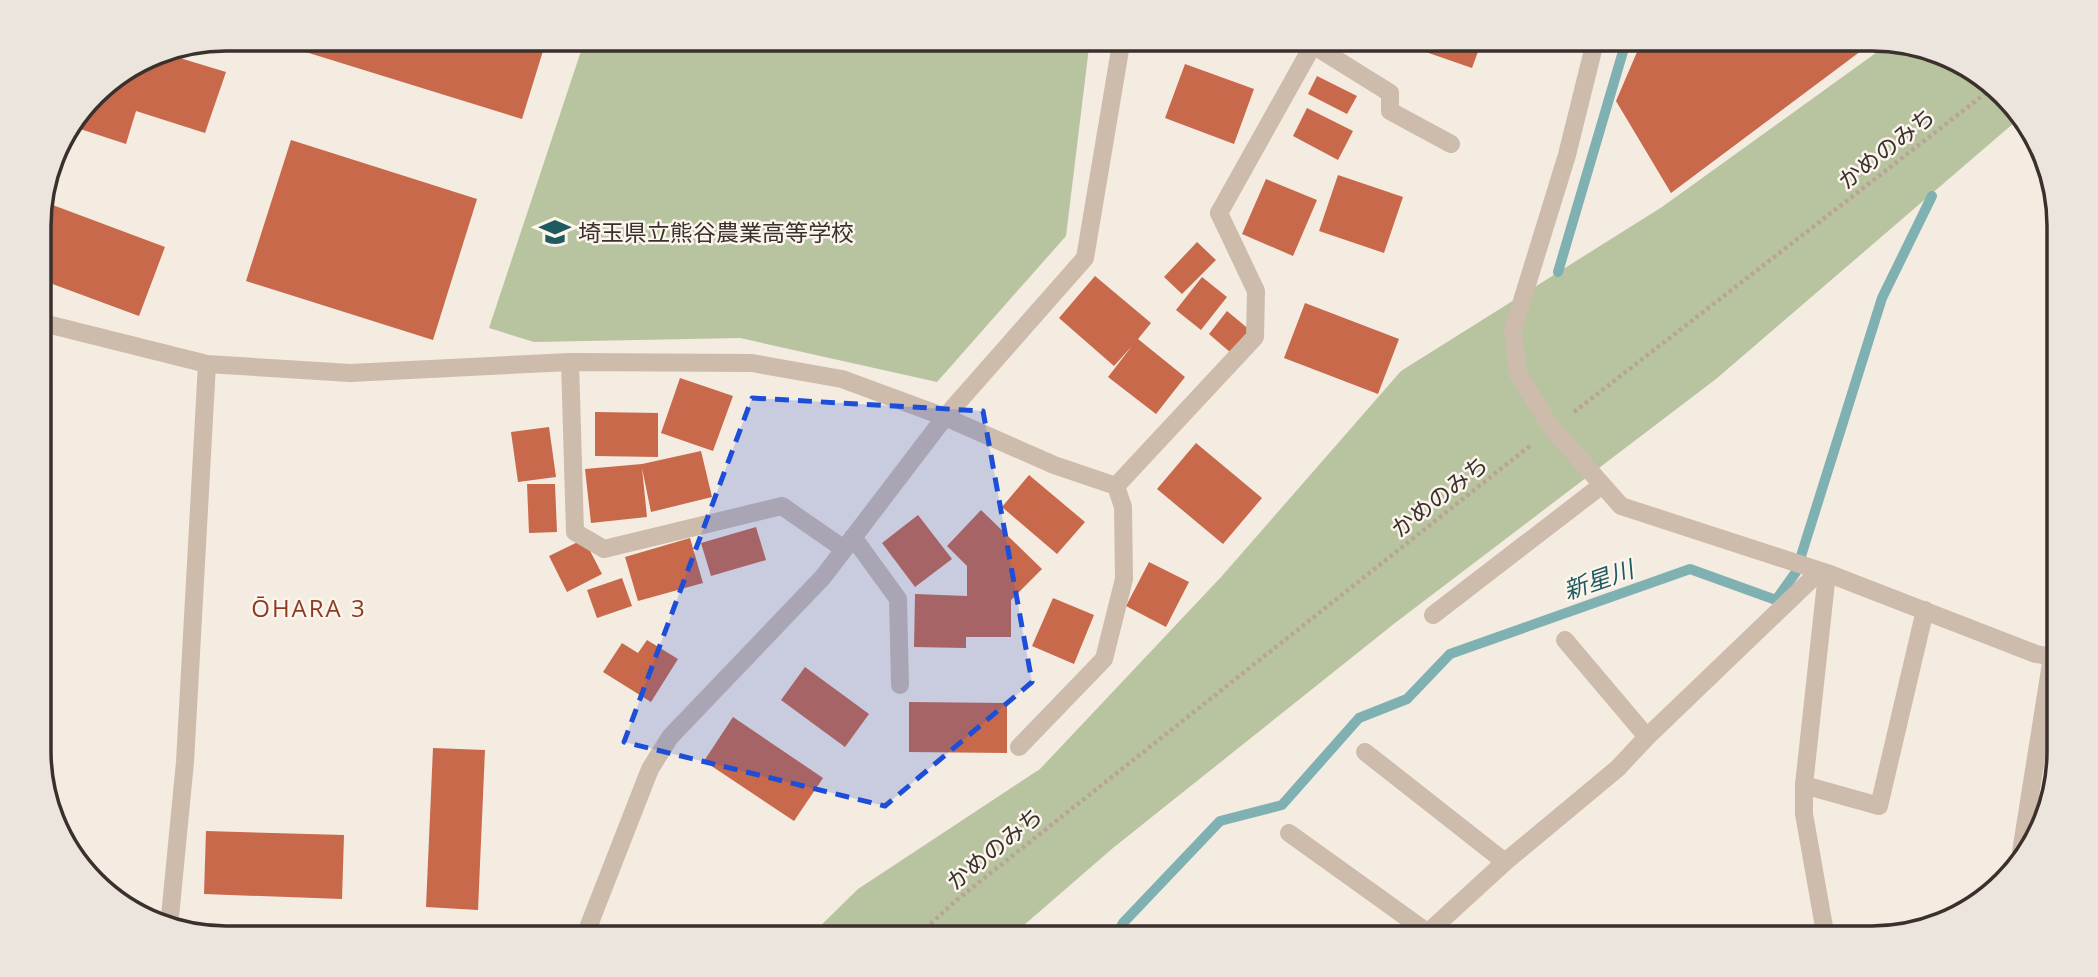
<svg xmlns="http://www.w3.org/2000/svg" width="2098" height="977" font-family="'Open Sans','Noto Sans JP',sans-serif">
<rect width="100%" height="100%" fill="#f4ebe1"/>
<path fill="#b8c4a0" d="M 585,39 L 1090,39 L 1066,236 L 937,382 L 740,338 L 534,342 L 489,328 Z
M 1891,42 L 1944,53 L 2021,112 L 2022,116 L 1716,379 L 1395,623 L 1113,848 L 1009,938 L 808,938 L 858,889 L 1040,769 L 1222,576 L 1401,371 L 1662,207 Z"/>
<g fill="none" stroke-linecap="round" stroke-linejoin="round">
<path stroke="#7fb0b2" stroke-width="10" d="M 1558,272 L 1627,38
M 1115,938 L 1123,923 L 1220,821 L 1282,805 L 1359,718 L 1407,699 L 1450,654 L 1690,569 L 1776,600 L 1796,572 L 1882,298 L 1932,196"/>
</g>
<path fill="#c8694b" d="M 285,38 L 547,38 L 522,119 L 283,45 Z
M 1425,38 L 1483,38 L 1472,68 L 1420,50 Z
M 1643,38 L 1872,38 L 1877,39 L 1671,193 L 1616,101 Z
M 160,52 L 226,72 L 205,133 L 136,111 L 126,144 L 71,126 L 102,85 Z
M 1185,64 L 1254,89 L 1234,144 L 1165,118 Z
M 1317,76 L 1357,96 L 1347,114 L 1308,94 Z
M 1307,108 L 1353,131 L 1338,160 L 1293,136 Z
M 291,140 L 477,199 L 433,340 L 246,281 Z
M 1338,175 L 1403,197 L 1384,253 L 1319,231 Z
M 1266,179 L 1317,200 L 1293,256 L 1242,234 Z
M 42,201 L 165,247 L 139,316 L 39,279 L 39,213 Z
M 1197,242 L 1216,260 L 1182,294 L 1164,277 Z
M 1095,276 L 1151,323 L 1138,339 L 1185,377 L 1156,414 L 1108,377 L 1132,346 L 1114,366 L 1059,318 Z
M 1202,277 L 1227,297 L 1201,330 L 1176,310 Z
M 1305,303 L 1399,339 L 1378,394 L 1284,358 Z
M 1227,311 L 1251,331 L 1231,353 L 1209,334 Z
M 680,378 L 733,396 L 713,451 L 661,433 Z
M 595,412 L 658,413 L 658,457 L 595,456 Z
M 549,427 L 556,477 L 518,482 L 511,432 Z
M 1196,443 L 1262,498 L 1223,544 L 1157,489 Z
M 701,451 L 712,497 L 651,512 L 642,468 L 647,517 L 591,523 L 585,469 L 642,464 Z
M 1029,475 L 1085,522 L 1057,554 L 1002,507 Z
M 527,484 L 555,484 L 557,532 L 529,533 Z
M 981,510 L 1042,569 L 1011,600 L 1011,637 L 966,637 L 966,648 L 914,647 L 915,594 L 967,596 L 967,566 L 947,546 Z
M 918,515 L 952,559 L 915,587 L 882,543 Z
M 756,527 L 766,560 L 711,576 L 701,543 Z
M 690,538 L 703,583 L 638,601 L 625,557 Z
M 584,539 L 602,574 L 567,592 L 549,556 Z
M 1149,562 L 1189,582 L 1166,627 L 1126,606 Z
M 622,578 L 632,606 L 597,618 L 587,590 Z
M 1053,598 L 1094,615 L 1074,664 L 1032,646 Z
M 647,640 L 678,659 L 651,702 L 603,672 L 622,643 L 638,653 Z
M 805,667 L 869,714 L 845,747 L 781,700 Z
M 909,702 L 1007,703 L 1007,753 L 909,752 Z
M 733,717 L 823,778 L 794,821 L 704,761 Z
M 433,748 L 485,750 L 478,910 L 426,907 Z
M 206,831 L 344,835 L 342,899 L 204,894 Z
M 293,932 L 343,937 L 343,938 L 292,938 Z"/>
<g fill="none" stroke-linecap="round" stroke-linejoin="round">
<path stroke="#b9a596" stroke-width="4.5" stroke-dasharray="3.5 3.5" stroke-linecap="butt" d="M 1574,412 L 1991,89
M 915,938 L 959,898 L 1531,445"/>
<path stroke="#cdbbac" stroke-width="18" d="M 1313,45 L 1390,93 L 1390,111 L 1451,144
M 570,362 L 575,532 L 604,549 L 782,506 L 844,549
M 945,417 L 1054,465 L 1116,486 L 1123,507 L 1124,579 L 1104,659 L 1019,747
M 1116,486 L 1255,337 L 1256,291 L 1219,213
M 853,537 L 898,599 L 900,685
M 1365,752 L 1505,862
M 1804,785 L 1879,806 L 1925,610
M 1289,833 L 1427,932
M 2021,852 L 2052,657"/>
<path stroke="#cdbbac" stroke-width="18" d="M 1596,38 L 1567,155 L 1513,330 L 1518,374 L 1552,428 L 1621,506 L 1827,573 L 2036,654 L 2059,658
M 1219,213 L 1313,45 L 1310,38
M 39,322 L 207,364 L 350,373 L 570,362 L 752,363 L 842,379 L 945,417
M 1433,615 L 1602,485
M 1565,640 L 1647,737
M 169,927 L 185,762 L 207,364
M 584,938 L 650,769 L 670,737 L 823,577 L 945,417 L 1085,258 L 1122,38
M 1422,938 L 1505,862 L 1618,768 L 1647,737 L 1820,571
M 1826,938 L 1804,814 L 1804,785 L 1827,573"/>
</g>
<path fill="#1d4ed8" fill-opacity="0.2" stroke="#1d4ed8" stroke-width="5" stroke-dasharray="14 9" stroke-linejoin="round" d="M 752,398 L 983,411 L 1032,682 L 885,806 L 624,742 Z"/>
<defs>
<g id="school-bare" transform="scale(2.415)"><path d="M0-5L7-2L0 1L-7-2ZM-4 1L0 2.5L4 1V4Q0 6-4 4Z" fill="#1f5a5e" stroke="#fbf5ee" stroke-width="2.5" paint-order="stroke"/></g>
</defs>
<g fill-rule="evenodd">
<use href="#school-bare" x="555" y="232"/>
</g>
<g text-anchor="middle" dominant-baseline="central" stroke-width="5" stroke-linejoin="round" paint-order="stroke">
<g font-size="23" fill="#3b302b" stroke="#fbf5ee">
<text transform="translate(1886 148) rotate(-38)">かめのみち</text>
<text transform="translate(1439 496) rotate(-38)">かめのみち</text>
<text transform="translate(994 848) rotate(-39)">かめのみち</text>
</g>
<g font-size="23" fill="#3b302b" stroke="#fbf5ee" text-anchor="start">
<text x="578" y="232">埼玉県立熊谷農業高等学校</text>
</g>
<g font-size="24" font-style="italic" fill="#1f5a5e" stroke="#fbf5ee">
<text transform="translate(1598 579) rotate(-19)">新星川</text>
</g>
<g font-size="24" letter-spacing="2" fill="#8c3b22" stroke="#fbf5ee">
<text x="309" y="607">ŌHARA 3</text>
</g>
</g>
<path d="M0 0H2098V977H0ZM226 51H1872A175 175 0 0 1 2047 226V751A175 175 0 0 1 1872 926H226A175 175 0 0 1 51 751V226A175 175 0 0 1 226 51Z" fill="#ece5de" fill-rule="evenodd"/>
<path fill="none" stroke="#3b302b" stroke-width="3.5" d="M226 51H1872A175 175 0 0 1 2047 226V751A175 175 0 0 1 1872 926H226A175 175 0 0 1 51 751V226A175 175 0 0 1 226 51Z"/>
</svg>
